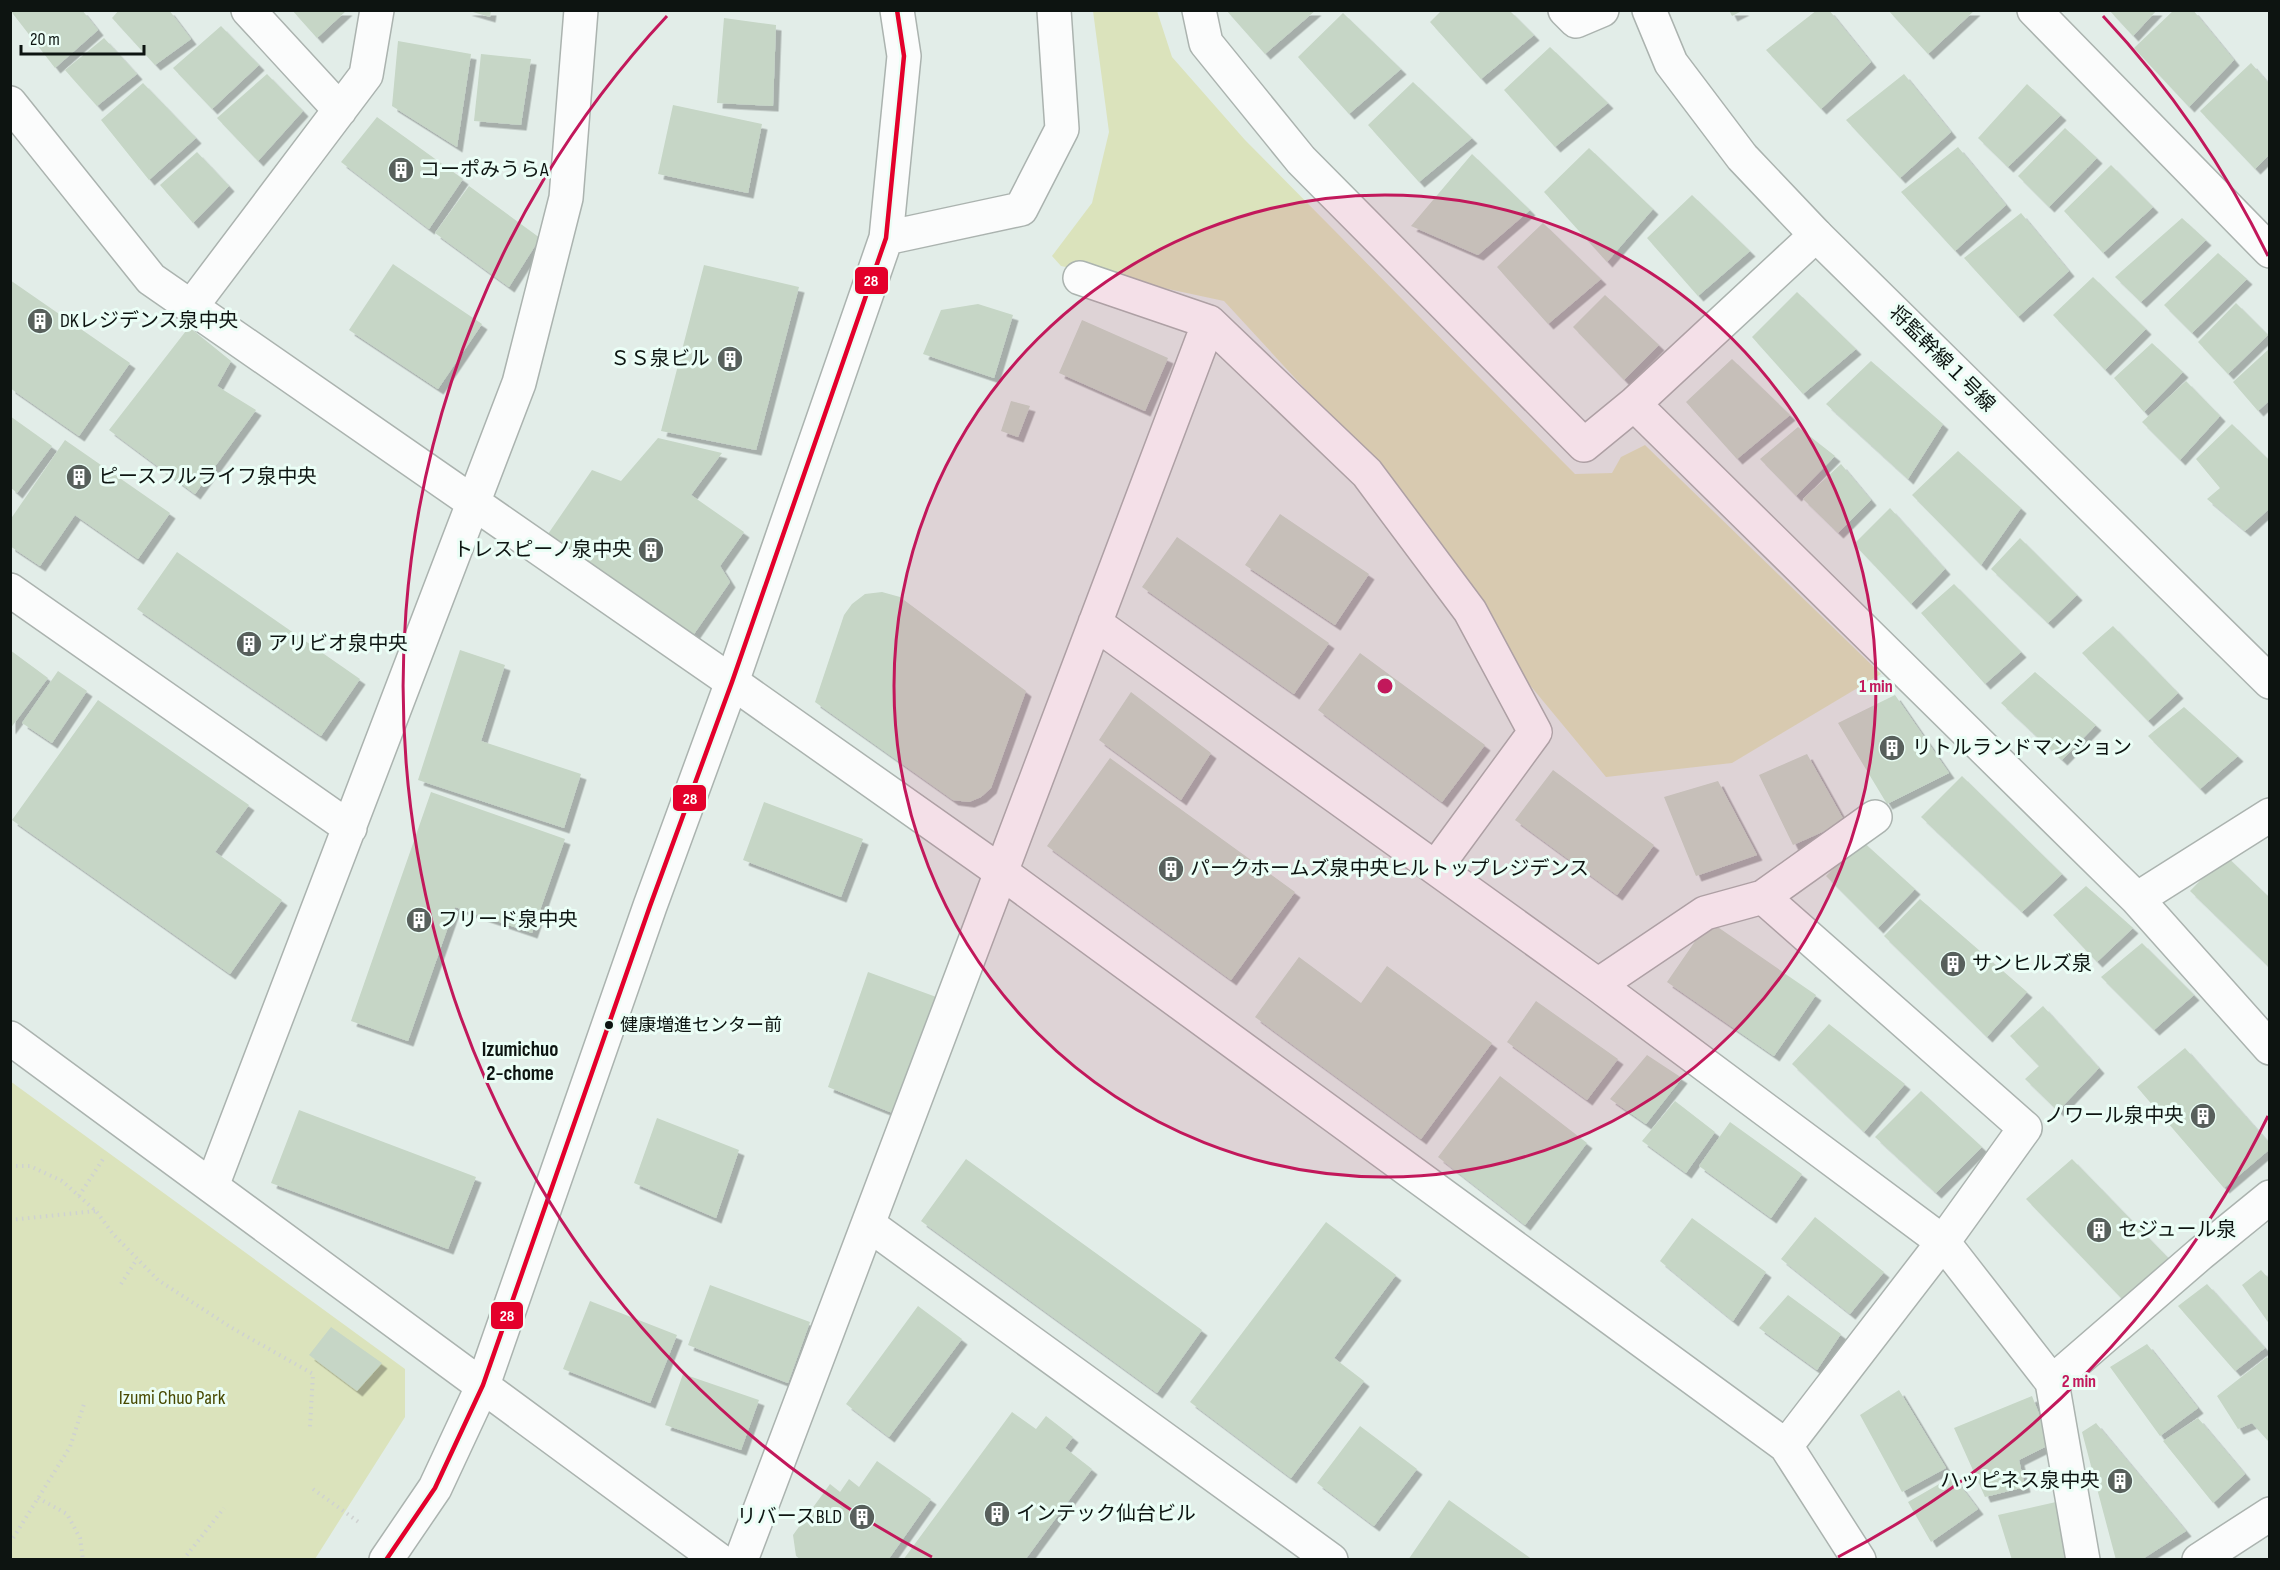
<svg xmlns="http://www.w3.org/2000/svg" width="2280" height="1570" font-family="'Sofia Sans Condensed','Noto Sans JP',sans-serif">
<defs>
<filter id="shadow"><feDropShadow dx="5.5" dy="5.5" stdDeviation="0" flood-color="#0004"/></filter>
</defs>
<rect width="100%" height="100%" fill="#e2ede8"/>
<path fill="#dbe3bc" d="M 1093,11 L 1157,11 L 1172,57 L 1245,140 L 1575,474 L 1612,473 L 1621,457 L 1645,445 L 1881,674 L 1732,763 L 1606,777 L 1524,678 L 1401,493 L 1224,301 L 1061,266 L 1052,256 L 1092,203 L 1109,132 Z
M 10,1081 L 405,1369 L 405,1417 L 315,1559 L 11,1559 Z"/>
<path fill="#c6d6c6" filter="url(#shadow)" d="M 10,10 L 82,10 L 98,30 L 55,68 Z
M 119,10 L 169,10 L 191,39 L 155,65 L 112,18 Z
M 292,10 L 347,10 L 317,38 Z
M 466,10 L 491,10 L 490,17 Z
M 1226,10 L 1316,10 L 1265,54 Z
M 1442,10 L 1509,10 L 1534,35 L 1481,79 L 1430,22 Z
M 1729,10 L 1744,10 L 1732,16 Z
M 1817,10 L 1829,10 L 1871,62 L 1821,109 L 1766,50 Z
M 1888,10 L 1975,10 L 1928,54 Z
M 2109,10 L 2157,10 L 2133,36 Z
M 2174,10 L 2193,10 L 2234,60 L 2189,107 L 2134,48 Z
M 1343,13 L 1401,69 L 1349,114 L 1298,57 Z
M 724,18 L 776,25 L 773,106 L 717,103 Z
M 221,26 L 259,65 L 212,109 L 173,68 Z
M 104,38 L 137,74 L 97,106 L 65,70 Z
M 398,41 L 471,54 L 457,147 L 392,106 Z
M 1550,47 L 1608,103 L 1555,147 L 1504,90 Z
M 481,54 L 531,59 L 521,125 L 474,121 Z
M 2251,63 L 2270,85 L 2270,154 L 2255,169 L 2200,111 Z
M 267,74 L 303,111 L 258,161 L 217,118 Z
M 1904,74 L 1951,132 L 1900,178 L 1846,120 Z
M 1413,82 L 1472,138 L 1419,182 L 1368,125 Z
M 143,83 L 196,138 L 149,180 L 101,120 Z
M 2027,84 L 2061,115 L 2008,167 L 1978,138 Z
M 673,105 L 762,124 L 748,193 L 658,174 Z
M 377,117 L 463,179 L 429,229 L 341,162 Z
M 2065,128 L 2097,158 L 2049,207 L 2018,176 Z
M 1958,147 L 2006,205 L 1955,251 L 1901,192 Z
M 1589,148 L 1653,209 L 1607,262 L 1544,192 Z
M 197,152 L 229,186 L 193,223 L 160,185 Z
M 1472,154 L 1530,210 L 1478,255 L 1411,226 Z
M 2111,165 L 2153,207 L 2103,253 L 2064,211 Z
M 469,186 L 540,238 L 509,287 L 435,233 Z
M 1692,195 L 1750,251 L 1698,296 L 1647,238 Z
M 2021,213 L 2069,271 L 2018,317 L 1964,258 Z
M 2182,218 L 2206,240 L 2141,302 L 2115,277 Z
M 1543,223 L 1601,279 L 1548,324 L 1497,267 Z
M 2218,253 L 2247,279 L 2192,333 L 2164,305 Z
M 393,264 L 482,324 L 438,389 L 349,330 Z
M 704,265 L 799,287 L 756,450 L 661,431 Z
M 2093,277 L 2146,329 L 2105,370 L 2053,315 Z
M 10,280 L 130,363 L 79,436 L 10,388 Z
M 1797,292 L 1856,349 L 1803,394 L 1752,337 Z
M 1605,295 L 1659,345 L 1624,380 L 1573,327 Z
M 2236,303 L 2268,335 L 2228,374 L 2198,342 Z
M 978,304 L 1013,315 L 994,378 L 923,354 L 941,310 Z
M 1082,320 L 1168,358 L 1145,411 L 1059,373 Z
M 189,327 L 231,361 L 217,386 L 256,410 L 195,494 L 109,430 Z
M 2152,343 L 2183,372 L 2144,412 L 2114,378 Z
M 2270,348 L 2270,400 L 2258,411 L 2233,382 Z
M 1732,359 L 1790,415 L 1737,459 L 1686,402 Z
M 1871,361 L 1943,424 L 1908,479 L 1826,404 Z
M 2186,381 L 2220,416 L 2180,460 L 2142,422 Z
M 1011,401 L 1030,406 L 1018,437 L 1001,431 Z
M 10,416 L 52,446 L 17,493 L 10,487 Z
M 2232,424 L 2270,461 L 2270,508 L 2245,531 L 2207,499 L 2220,488 L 2196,459 Z
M 1798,427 L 1835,456 L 1796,496 L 1760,459 Z
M 658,438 L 722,453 L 691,495 L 744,532 L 720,566 L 730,582 L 694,634 L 548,534 L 592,470 L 621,481 Z
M 65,440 L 170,513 L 138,559 L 75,515 L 40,566 L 10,546 L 10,520 Z
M 1958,451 L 2021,508 L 1981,565 L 1912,495 Z
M 1841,464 L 1871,500 L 1838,533 L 1803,499 Z
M 1890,508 L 1945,569 L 1911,604 L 1854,544 Z
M 1280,514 L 1369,574 L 1335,625 L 1245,565 Z
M 1177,537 L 1329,643 L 1294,694 L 1142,587 Z
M 2020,538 L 2077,595 L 2048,623 L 1991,569 Z
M 177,552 L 360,679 L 321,736 L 137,609 Z
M 1954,584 L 2021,652 L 1985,684 L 1921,613 Z
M 882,592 L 900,597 L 1026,691 L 991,788 L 981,797 L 969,802 L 953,800 L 815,702 L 844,615 L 852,604 L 865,594 Z
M 2113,626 L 2178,693 L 2148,721 L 2082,653 Z
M 10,650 L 48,678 L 10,729 Z
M 460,650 L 505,665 L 481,741 L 581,774 L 564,828 L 418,780 Z
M 1360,653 L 1485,745 L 1442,802 L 1318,710 Z
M 58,671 L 87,691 L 52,743 L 22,723 Z
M 2035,672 L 2096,725 L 2062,760 L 2001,703 Z
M 1131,692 L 1211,753 L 1181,800 L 1099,740 Z
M 1895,695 L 1949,773 L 1887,804 L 1838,723 Z
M 98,700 L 249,805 L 215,852 L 282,900 L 230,974 L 12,820 Z
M 2184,707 L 2238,756 L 2200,789 L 2148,736 Z
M 1807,754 L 1845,822 L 1793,845 L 1759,775 Z
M 1110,758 L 1295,892 L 1231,980 L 1047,846 Z
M 1553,770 L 1654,845 L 1617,895 L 1515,820 Z
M 1962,776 L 2062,874 L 2022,912 L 1921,817 Z
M 1718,781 L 1757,855 L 1696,876 L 1664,797 Z
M 431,792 L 565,839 L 532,933 L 455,907 L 408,1041 L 351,1021 Z
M 764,802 L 863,839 L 841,897 L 743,860 Z
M 1861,840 L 1915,889 L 1878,928 L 1826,876 Z
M 2225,855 L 2270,898 L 2270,968 L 2190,891 Z
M 2086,886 L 2133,928 L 2097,962 L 2053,915 Z
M 1920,899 L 2027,992 L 1987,1037 L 1884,936 Z
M 1709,921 L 1816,995 L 1774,1056 L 1667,982 Z
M 2142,943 L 2194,995 L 2154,1030 L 2101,977 Z
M 1299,957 L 1361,1003 L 1387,966 L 1492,1043 L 1421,1139 L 1255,1017 Z
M 868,972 L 939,998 L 895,1114 L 828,1087 Z
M 1536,1001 L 1618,1059 L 1587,1100 L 1507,1042 Z
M 2043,1006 L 2099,1068 L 2058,1111 L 2025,1079 L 2039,1066 L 2010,1036 Z
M 1829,1024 L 1905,1084 L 1864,1132 L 1792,1064 Z
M 2185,1048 L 2270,1144 L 2270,1149 L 2224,1188 L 2137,1087 Z
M 1647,1055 L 1682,1078 L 1646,1124 L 1610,1099 Z
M 1500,1076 L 1587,1143 L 1525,1225 L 1438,1157 Z
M 1921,1091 L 1982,1147 L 1936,1193 L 1875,1137 Z
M 1675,1101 L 1715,1132 L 1686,1173 L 1642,1141 Z
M 299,1110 L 476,1177 L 448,1249 L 271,1183 Z
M 657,1118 L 739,1150 L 716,1218 L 634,1183 Z
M 1730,1122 L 1802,1174 L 1771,1218 L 1699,1166 Z
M 966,1159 L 1202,1330 L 1157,1393 L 921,1221 Z
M 2072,1159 L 2171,1261 L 2124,1301 L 2026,1199 Z
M 1815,1217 L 1884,1272 L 1850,1314 L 1781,1259 Z
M 1692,1218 L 1766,1272 L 1733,1321 L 1660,1261 Z
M 1326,1222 L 1396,1275 L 1334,1358 L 1364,1381 L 1291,1478 L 1190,1402 Z
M 2261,1270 L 2270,1280 L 2270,1325 L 2242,1285 Z
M 2207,1284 L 2265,1348 L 2235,1371 L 2178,1306 Z
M 710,1285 L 810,1322 L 788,1383 L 688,1345 Z
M 1788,1295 L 1841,1334 L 1817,1370 L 1759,1328 Z
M 590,1301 L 677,1335 L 650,1403 L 563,1369 Z
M 918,1306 L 962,1339 L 889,1437 L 846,1404 Z
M 331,1327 L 382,1363 L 357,1391 L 309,1355 Z
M 2147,1344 L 2198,1408 L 2160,1436 L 2110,1367 Z
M 2267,1357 L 2270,1361 L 2270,1443 L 2252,1423 L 2238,1429 L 2217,1396 Z
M 683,1374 L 759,1400 L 741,1450 L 665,1425 Z
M 1899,1390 L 1946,1468 L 1902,1492 L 1860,1415 Z
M 2032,1396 L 2051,1444 L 2019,1460 L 2025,1487 L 1985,1497 L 1954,1428 Z
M 1012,1412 L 1036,1429 L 1046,1416 L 1073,1437 L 1065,1448 L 1092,1469 L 1025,1560 L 903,1560 Z
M 2198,1418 L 2245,1474 L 2213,1503 L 2163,1441 Z
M 2096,1423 L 2186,1531 L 2141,1560 L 2116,1560 L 2082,1432 Z
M 1360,1426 L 1417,1469 L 1374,1526 L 1317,1483 Z
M 877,1461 L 931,1499 L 888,1560 L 801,1560 L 796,1556 L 793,1535 L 830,1484 L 840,1492 L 849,1479 L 859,1487 Z
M 1953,1476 L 1978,1509 L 1931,1542 L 1908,1502 Z
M 1449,1500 L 1533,1560 L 1408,1560 Z
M 2056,1502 L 2065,1560 L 2012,1560 L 1998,1515 Z"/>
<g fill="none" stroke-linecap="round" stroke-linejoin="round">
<g stroke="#abb3af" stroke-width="36">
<path id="minor" d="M 248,10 L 340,110
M 1199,10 L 1206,43 L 1301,160 L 1584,445 L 1634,404 L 1816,235
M 1565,10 L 1576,21 L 1602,10
M 2034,10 L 2270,251
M 10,103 L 151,279 L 732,682 L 1001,872 L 1786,1446 L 1943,1242 L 2025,1128 L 1763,897
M 1080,278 L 1209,322 L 1367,473 L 1470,611 L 1535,732 L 1436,867
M 191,307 L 366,75 L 377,10
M 1634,404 L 2137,899
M 10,590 L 350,828
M 1095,623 L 1598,985 L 1943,1242 L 2052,1382
M 2270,815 L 2137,899 L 2270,1048
M 1598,985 L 1705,913 L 1763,897 L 1875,817
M 212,1186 L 519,383 L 566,198 L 581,10
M 868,1224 L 1331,1560
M 1786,1446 L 1859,1560
M 741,1560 L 1209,322
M 2083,1560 L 2052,1382 L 2200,1254 L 2270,1197
M 2199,1560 L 2270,1514"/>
</g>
<g stroke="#abb3af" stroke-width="36">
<path id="tertiary" d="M 1649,10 L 1671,63 L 1742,157 L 1816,235 L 2270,682
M 886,238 L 1021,209 L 1062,129 L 1054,10
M 10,1038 L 719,1560
M 386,1560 L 435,1488 L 483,1385 L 650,906 L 732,682 L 886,238 L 904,56 L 897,10"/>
</g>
<path stroke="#cfd2d1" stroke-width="4" stroke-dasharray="1.5 4.5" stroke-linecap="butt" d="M 10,1166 L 30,1166 L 62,1181 L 96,1211 L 113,1234 L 158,1280 L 232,1328 L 313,1374 L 310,1427
M 79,1196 L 105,1156
M 10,1220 L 96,1211
M 121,1284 L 137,1259
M 313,1489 L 360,1523
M 38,1498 L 67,1514 L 80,1538 L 83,1560
M 10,1543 L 70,1447 L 84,1404
M 183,1560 L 224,1508"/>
<use href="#minor" stroke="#fbfcfc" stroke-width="33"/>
<use href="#tertiary" stroke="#fbfcfc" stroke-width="33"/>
<g stroke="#ebfef6" stroke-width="9">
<path id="bus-1" d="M 386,1560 L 435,1488 L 483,1385 L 650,906 L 732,682 L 886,238 L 904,56 L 897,10"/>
</g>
<use href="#bus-1" stroke="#e4002b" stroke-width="4.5"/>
</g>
<circle cx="1385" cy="686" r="491" fill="#c2185b" fill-opacity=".12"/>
<g fill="none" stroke="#c2185b" stroke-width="3">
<circle cx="1385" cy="686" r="491"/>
<path d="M2268 1116A982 982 0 0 1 1838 1557M932 1557A982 982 0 0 1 667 16M2103 16A982 982 0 0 1 2268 256"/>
</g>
<defs>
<g id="building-disc" transform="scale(1.35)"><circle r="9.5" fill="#58605c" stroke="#ebfef6"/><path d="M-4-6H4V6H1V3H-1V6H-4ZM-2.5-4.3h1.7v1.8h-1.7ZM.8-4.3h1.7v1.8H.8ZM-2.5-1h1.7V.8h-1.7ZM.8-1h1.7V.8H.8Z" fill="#fff"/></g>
</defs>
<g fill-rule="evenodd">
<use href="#building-disc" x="401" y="170"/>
<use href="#building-disc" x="40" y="321"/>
<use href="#building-disc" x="730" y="359"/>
<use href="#building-disc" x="79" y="477"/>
<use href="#building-disc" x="651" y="550"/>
<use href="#building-disc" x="249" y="644"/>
<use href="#building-disc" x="1892" y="748"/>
<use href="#building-disc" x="1171" y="869"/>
<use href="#building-disc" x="419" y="920"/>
<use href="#building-disc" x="1953" y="964"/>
<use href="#building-disc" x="2203" y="1116"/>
<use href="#building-disc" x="2099" y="1230"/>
<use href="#building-disc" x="2120" y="1481"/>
<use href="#building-disc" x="997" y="1514"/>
<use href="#building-disc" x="862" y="1517"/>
</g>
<circle fill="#0d1411" stroke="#ebfef6" stroke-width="2" cx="609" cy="1025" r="5"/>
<g text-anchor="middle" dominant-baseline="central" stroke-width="6" stroke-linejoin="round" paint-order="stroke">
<g font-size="18" fill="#0d1411" stroke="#ebfef6" text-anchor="start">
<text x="620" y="1025">健康増進センター前</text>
</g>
<g font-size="20" fill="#0d1411" stroke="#ebfef6" text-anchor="start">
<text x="420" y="170">コーポみうらA</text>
<text x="60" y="321">DKレジデンス泉中央</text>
<text x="710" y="359" text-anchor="end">ＳＳ泉ビル</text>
<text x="98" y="477">ピースフルライフ泉中央</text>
<text x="632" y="550" text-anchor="end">トレスピーノ泉中央</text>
<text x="268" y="644">アリビオ泉中央</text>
<text x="1912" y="748">リトルランドマンション</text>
<text x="1190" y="869">パークホームズ泉中央ヒルトップレジデンス</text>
<text x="438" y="920">フリード泉中央</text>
<text x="1972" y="964">サンヒルズ泉</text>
<text x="2184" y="1116" text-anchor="end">ノワール泉中央</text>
<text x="2118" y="1230">セジュール泉</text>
<text x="2100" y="1481" text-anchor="end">ハッピネス泉中央</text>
<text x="1016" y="1514">インテック仙台ビル</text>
<text x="842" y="1517" text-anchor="end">リバースBLD</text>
</g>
<g font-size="20" fill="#0d1411" stroke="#ebfef6">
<text transform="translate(1942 359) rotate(45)">将監幹線１号線</text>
</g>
<g font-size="20" fill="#474800" stroke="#ebfef6">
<text x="172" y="1398">Izumi Chuo Park</text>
</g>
<g font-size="21" font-weight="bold" fill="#0d1411" stroke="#ebfef6">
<text x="520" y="1049">Izumichuo<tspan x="520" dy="24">2-chome</tspan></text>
</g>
</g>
<circle cx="1385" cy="686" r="9" fill="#c2185b" stroke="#ebfef6" stroke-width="3"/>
<g font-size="18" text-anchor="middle" font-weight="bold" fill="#c2185b" stroke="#ebfef6" stroke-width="6" stroke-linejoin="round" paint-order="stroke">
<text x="1876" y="692">1 min</text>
<text x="2079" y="1387">2 min</text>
</g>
<g stroke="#ebfef6" stroke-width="2">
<rect x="854" y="266" width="35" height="29" rx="6" fill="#e4002b"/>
<rect x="672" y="784" width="35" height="28" rx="6" fill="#e4002b"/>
<rect x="490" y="1301" width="34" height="29" rx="6" fill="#e4002b"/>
</g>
<g font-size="16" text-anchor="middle" font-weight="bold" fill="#fff">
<text x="871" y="286">28</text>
<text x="690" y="804">28</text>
<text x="507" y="1321">28</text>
</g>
<rect width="2280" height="1570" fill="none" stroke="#0d1411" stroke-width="24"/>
<path d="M21 45v9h123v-9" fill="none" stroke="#0d1411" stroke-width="3"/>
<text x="30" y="45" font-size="18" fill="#0d1411" stroke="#ebfef6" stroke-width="4.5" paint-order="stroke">20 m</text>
</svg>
